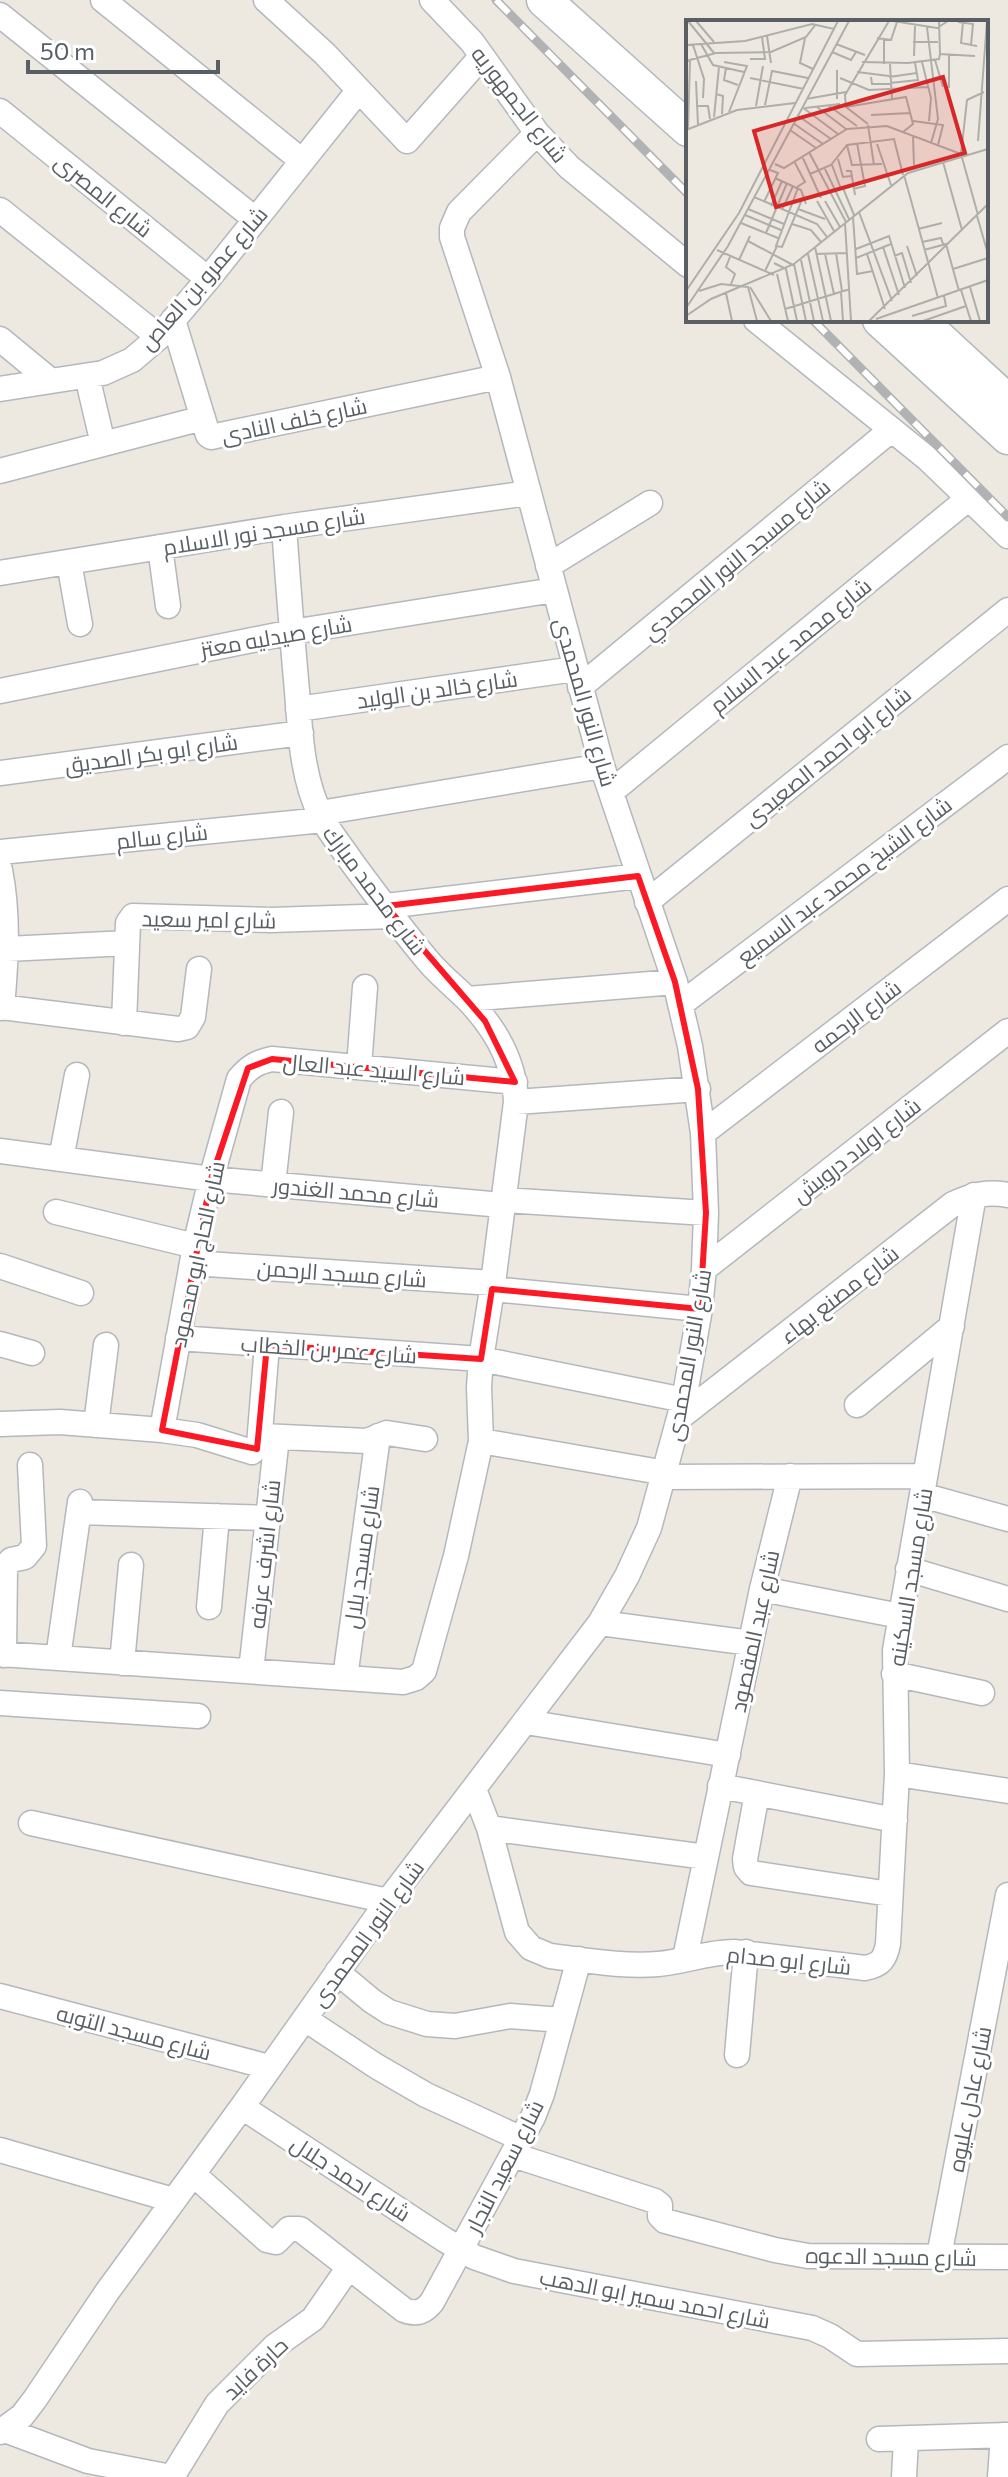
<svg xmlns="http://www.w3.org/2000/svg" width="1008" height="2477" font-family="Commissioner,Cairo,sans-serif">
<rect width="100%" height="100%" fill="#eee9e0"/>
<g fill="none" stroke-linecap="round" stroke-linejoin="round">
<g stroke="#b4b8bd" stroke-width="27">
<path id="minor" d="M 103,0 L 301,160
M 266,0 L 325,54 L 407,141 L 482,56
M 432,0 L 472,42 L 537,133 L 569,167 L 688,265
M 0,15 L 255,219
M 0,111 L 208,279
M 0,210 L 159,337
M 173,320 L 208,435 L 211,437 L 498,377
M 756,320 L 928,459 L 1008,536
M 0,339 L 51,381
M 87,376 L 103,444
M 0,389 L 103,373 L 132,360 L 159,337 L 208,279 L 359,90
M 0,471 L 203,418
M 160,547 L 168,606
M 69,562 L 80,624
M 548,566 L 650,503
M 0,573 L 284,527 L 529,493
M 580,687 L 891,430
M 0,691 L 292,632 L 554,590
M 298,709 L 575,669
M 0,773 L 301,733
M 611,792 L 969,498
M 320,813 L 602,766
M 0,852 L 323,820
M 0,870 C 9,916 6,961 2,1008
M 647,902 L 1008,610
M 386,906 L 638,876
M 7,949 L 127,943
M 467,999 L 675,982
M 681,1004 L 1008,757
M 0,1007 L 178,1029 L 187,1027 L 193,1017 L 199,969
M 124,1023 L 128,923 L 133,916 L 271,920 L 393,916
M 359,1067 L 365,987
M 516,1102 L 698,1089
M 703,1133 L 1008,899
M 0,1151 L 211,1179 L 502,1205
M 61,1159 L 77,1075
M 273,1185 L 281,1112
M 503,1200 L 706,1213
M 56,1212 L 195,1246
M 192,1263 L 493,1283
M 0,1266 L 81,1293
M 704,1269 L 1008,1031
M 492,1289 L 700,1309
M 178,1338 L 481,1359 L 684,1400
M 0,1344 L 32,1353
M 857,1405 L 952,1326
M 679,1418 L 953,1204 C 973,1195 987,1191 1008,1195
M 0,1424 L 60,1422 L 162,1430 L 197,1435 L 252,1452 L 259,1445 L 267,1345
M 96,1425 L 106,1345
M 162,1430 L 195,1246 L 211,1179 L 239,1079 C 249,1067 257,1062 272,1059 L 515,1082
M 262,1436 L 367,1441 L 387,1433 L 425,1439
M 481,1441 L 666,1473
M 665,1477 L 925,1476
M 922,1495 L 1008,1519
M 79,1512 L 268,1518
M 908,1569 L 1008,1599
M 762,1589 L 900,1616
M 209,1607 L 217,1516
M 600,1623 L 751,1643
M 0,1654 L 403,1682 L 416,1678 L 424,1671 L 456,1556 L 481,1441 L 479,1387 L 481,1359 L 493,1283 L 516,1102 C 515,1063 495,1028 468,1000 C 455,987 441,976 429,962 C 402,930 376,895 351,861 C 341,846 329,832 321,816 C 302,779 300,731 297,691 C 292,636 288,582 284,527
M 4,1655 L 5,1567 L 11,1560 L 25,1557 L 34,1546 L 30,1465
M 58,1658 L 80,1502
M 122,1663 L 131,1565
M 251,1671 L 277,1437
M 894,1674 L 982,1693
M 345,1678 L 378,1436
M 0,1703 L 198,1716
M 526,1722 L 728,1755
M 897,1774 L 1008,1791
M 720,1786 L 895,1820
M 474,1789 L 489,1828 L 517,1932 L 531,1948 L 550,1956 C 585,1960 623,1967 658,1964 C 684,1962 707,1952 734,1952 L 865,1968 C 881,1965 885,1959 888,1944 L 897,1774 L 895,1650 L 974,1195
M 757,1793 L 745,1859 L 746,1867 L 751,1873 L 890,1894
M 31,1823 L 388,1901
M 489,1828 L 706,1857
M 685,1958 L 762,1589 L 790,1476
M 337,1972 L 372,2001 L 389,2012 L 427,2024 L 455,2026 L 510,2016 L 562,2020
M 0,1996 L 269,2067
M 305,2019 L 376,2066 L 426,2095 L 522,2139
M 737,2055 L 746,1952
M 242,2107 L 445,2240 L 474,2257 L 514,2271 L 812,2328 L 830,2336 L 857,2354 L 1008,2351
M 0,2150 L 173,2200
M 513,2155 L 655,2201 L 660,2205 L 660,2216 L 665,2221 L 775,2250 L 808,2256 L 1008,2257
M 193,2174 L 267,2240 L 276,2242 L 289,2229 L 300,2229 L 404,2310 C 416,2315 424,2312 432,2302 L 533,2117 L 542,2094 L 579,1959
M 939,2256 L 1008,1895
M 5,2430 L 88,2461 L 171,2477
M 0,2432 L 22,2416 L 35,2399 L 107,2292 L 242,2107 L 388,1901 L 600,1623 L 627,1576 L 649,1528 L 684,1400 L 700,1309 L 704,1269 L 706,1213 L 703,1133 L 690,1046 L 675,982 L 602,766 L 498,377 L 452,237 L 452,228 L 459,212 L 537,133
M 879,2439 L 1008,2435
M 172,2477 L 217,2404 L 275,2346 L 313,2319 L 349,2267
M 904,2477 L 906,2439
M 1000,2477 L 1003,2435"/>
</g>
<g stroke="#b2b8bd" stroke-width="37">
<path id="secondary" d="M 544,0 L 688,129
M 880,320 L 1008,437
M 919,320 L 1008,402"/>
</g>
<use href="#minor" stroke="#fff" stroke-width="24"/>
<use href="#secondary" stroke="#fff" stroke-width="34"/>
<g stroke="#b1b2b3" stroke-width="9">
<path id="rail" d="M 496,0 L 688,194
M 813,320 L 1008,517"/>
</g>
<use href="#rail" stroke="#fff" stroke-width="6" stroke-dasharray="18" stroke-linecap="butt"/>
</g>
<path fill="none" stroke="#fb1925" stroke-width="6" stroke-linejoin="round" d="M 638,876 L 675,982 L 698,1089 L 706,1213 L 700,1309 L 492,1289 L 481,1359 L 267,1345 L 257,1449 L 162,1430 L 211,1179 L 248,1068 L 272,1059 L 515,1082 L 485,1021 L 386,906 Z"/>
<g text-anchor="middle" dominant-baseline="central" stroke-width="6" stroke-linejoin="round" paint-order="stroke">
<g font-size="22" fill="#595f63" stroke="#fff">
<text transform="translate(520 104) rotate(52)">شارع الجمهوريه</text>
<text transform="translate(104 195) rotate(39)">شارع المصرى</text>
<text transform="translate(203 278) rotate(-49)">شارع عمرو بن العاص</text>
<text transform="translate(294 420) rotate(-12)">شارع خلف النادى</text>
<text transform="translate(264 531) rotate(-9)">شارع مسجد نور الاسلام</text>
<text transform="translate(736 559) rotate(-40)">شارع مسجد النور المحمدي</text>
<text transform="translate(276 636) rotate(-10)">شارع صيدليه معتز</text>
<text transform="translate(790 645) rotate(-39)">شارع محمد عبد السلام</text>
<text transform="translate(437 689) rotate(-8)">شارع خالد بن الوليد</text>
<text transform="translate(586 702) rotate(74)">شارع النور المحمدى</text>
<text transform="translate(151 753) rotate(-8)">شارع ابو بكر الصديق</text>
<text transform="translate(827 756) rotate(-39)">شارع ابو احمد الصعيدى</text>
<text transform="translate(162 836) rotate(-6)">شارع سالم</text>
<text transform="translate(844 880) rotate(-37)">شارع الشيخ محمد عبد السميع</text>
<text transform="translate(375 890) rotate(53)">شارع محمد مبارك</text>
<text transform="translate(209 919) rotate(1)">شارع امير سعيد</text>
<text transform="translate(856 1016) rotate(-37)">شارع الرحمه</text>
<text transform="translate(374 1069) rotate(5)">شارع السيد عبد العال</text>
<text transform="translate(856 1150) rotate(-38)">شارع اولاد درويش</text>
<text transform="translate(356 1192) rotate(5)">شارع محمد الغندور</text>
<text transform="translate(197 1254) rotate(-78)">شارع الحاج ابو محمود</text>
<text transform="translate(342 1273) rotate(4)">شارع مسجد الرحمن</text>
<text transform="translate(839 1294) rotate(-38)">شارع مصنع بهاء</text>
<text transform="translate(329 1349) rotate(4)">شارع عمر بن الخطاب</text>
<text transform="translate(688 1355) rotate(-80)">شارع النور المحمدى</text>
<text transform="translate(264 1554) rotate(-84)">شارع اشرف عرفه</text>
<text transform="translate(361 1557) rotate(-82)">شارع مسجد بلال</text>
<text transform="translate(910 1577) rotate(-81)">شارع مسجد السكينه</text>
<text transform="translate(754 1631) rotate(-78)">شارع عبد المقصود</text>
<text transform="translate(367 1933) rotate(-54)">شارع النور المحمدى</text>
<text transform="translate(789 1960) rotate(6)">شارع ابو صدام</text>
<text transform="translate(134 2032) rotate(15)">شارع مسجد التوبه</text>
<text transform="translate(969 2099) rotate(-79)">شارع عادل عليوه</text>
<text transform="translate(504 2166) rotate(-63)">شارع سعيد النجار</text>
<text transform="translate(351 2178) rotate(33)">شارع احمد جلال</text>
<text transform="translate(891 2256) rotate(1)">شارع مسجد الدعوه</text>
<text transform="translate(655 2298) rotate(11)">شارع احمد سمير ابو الدهب</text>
<text transform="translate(255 2368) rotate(-43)">حارة فايد</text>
</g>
</g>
<g transform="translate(686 20)">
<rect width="302" height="302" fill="#eee9e0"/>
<path fill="none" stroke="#aeaeaa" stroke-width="2" d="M 2,1 L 28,33M 10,1 L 28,22M 207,1 L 251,8 L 262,1M 253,1 L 254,34 L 289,36M 272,2 L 287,4 L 285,25M 277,2 L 275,23 L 291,26M 241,7 L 252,99 L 245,123M 81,16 L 85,43M 119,18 L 114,43 L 127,49M 191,18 L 205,20 L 211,2M 227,22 L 252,22M 15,24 L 27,45 L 58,52M 150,24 L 179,35M 0,25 L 59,21 L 126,4 L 148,9M 7,25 L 18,59 L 17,78M 146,32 L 165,40 L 170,32M 228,36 L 229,6M 64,39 L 79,39 L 76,17M 249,40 L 257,67M 0,41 L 30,33 L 85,32 L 120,17 L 130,4M 38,42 L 61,46 L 43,92M 176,42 L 222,43 L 253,39 L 254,34M 236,42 L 245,78 L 243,101M 198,44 L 198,19M 204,44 L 206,80M 40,48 L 38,60 L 52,65M 151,50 L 151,79M 171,52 L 203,56M 185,57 L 186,64 L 204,64M 203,57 L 231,53M 64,58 L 118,69M 154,58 L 183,70 L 242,67M 10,61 L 12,105M 204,63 L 232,60 L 229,43M 263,68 L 263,35M 30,74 L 37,76 L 36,94M 120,79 L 160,72M 79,85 L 86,51 L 122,58M 10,86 L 22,86 L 24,99M 70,86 L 77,46M 143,86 L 171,106M 116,87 L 152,114M 131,87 L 160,109M 160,87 L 220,77 L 227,104 L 217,112M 119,88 L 154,84M 111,95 L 145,119M 185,95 L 224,93M 28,97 L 33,47M 227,101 L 257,105 L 252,125M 107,103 L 137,124M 182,104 L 160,87 L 159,75 L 203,1M 182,105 L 188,145M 2,109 L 4,40M 0,110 L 51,90 L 109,83M 104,110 L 130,128M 227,116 L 228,145M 292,121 L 301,1M 191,124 L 205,165M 161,125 L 166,145 L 196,144M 123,132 L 160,202M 275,134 L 281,80 L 298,72M 116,136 L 135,178M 152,139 L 157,157 L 165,156M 108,141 L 119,162 L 111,167M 257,142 L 276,210M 89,144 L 98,148 L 161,109 L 201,106 L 275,134 L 292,195M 146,145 L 155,169M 139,149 L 163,199M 160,151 L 165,151 L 169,175M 124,154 L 145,145 L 161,125 L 208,119 L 217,155M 218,155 L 252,278M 89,158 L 115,170 L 120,184M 112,168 L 90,226 L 96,227 L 118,175M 157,168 L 168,195M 167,169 L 179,166 L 171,123M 68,177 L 131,204 L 141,217M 131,181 L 148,211M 139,181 L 154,207M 78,182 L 92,153 L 84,150M 85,186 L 96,161M 62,189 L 98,204M 112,189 L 139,199M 96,190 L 107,166M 173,192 L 206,281M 59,195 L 95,210M 291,196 L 302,234M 167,197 L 171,254 L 187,251M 55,203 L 92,218M 159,203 L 165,301M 106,204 L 125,210 L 135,222M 232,209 L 256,203M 80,213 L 101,163M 62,221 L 107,245M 236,222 L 255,218 L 257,224M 221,226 L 231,256M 129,227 L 145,301M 197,227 L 213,275M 170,229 L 203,216 L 219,268M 31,230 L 88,255M 238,230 L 260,224 L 273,271M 150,233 L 156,271M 122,234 L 137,301M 130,234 L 161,233M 139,234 L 148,274M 181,234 L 199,289M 208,236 L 216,233 L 225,263M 44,237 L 40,247 L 49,254 L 45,264M 170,238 L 205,224M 53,240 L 64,216M 115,240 L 128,301M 88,243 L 100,249 L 111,301M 108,244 L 120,301M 267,249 L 302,238M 79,251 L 91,226M 91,254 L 102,301M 64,267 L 85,301M 284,267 L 294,301M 275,270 L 285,301M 0,271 L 53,193 L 152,1M 13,271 L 35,264 L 62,267 L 71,301M 155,272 L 157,301M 40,273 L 46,301M 0,288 L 42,226 L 163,1M 99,289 L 164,269M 0,296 L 25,279 L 108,244 L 222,153 L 302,129M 226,296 L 260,286 L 258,276M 190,299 L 302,260M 183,301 L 302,184M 237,301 L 280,286"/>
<path fill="#d62828" fill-opacity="0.15" stroke="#d62828" stroke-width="4" d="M 257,57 L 279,133 L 90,187 L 68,111 Z"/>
<rect width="302" height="302" fill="none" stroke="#595f63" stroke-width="4"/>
</g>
<path d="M28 60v12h190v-12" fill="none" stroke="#595f63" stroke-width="4"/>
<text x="40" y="60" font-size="24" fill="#595f63" stroke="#ffffff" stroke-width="6" paint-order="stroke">50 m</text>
</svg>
